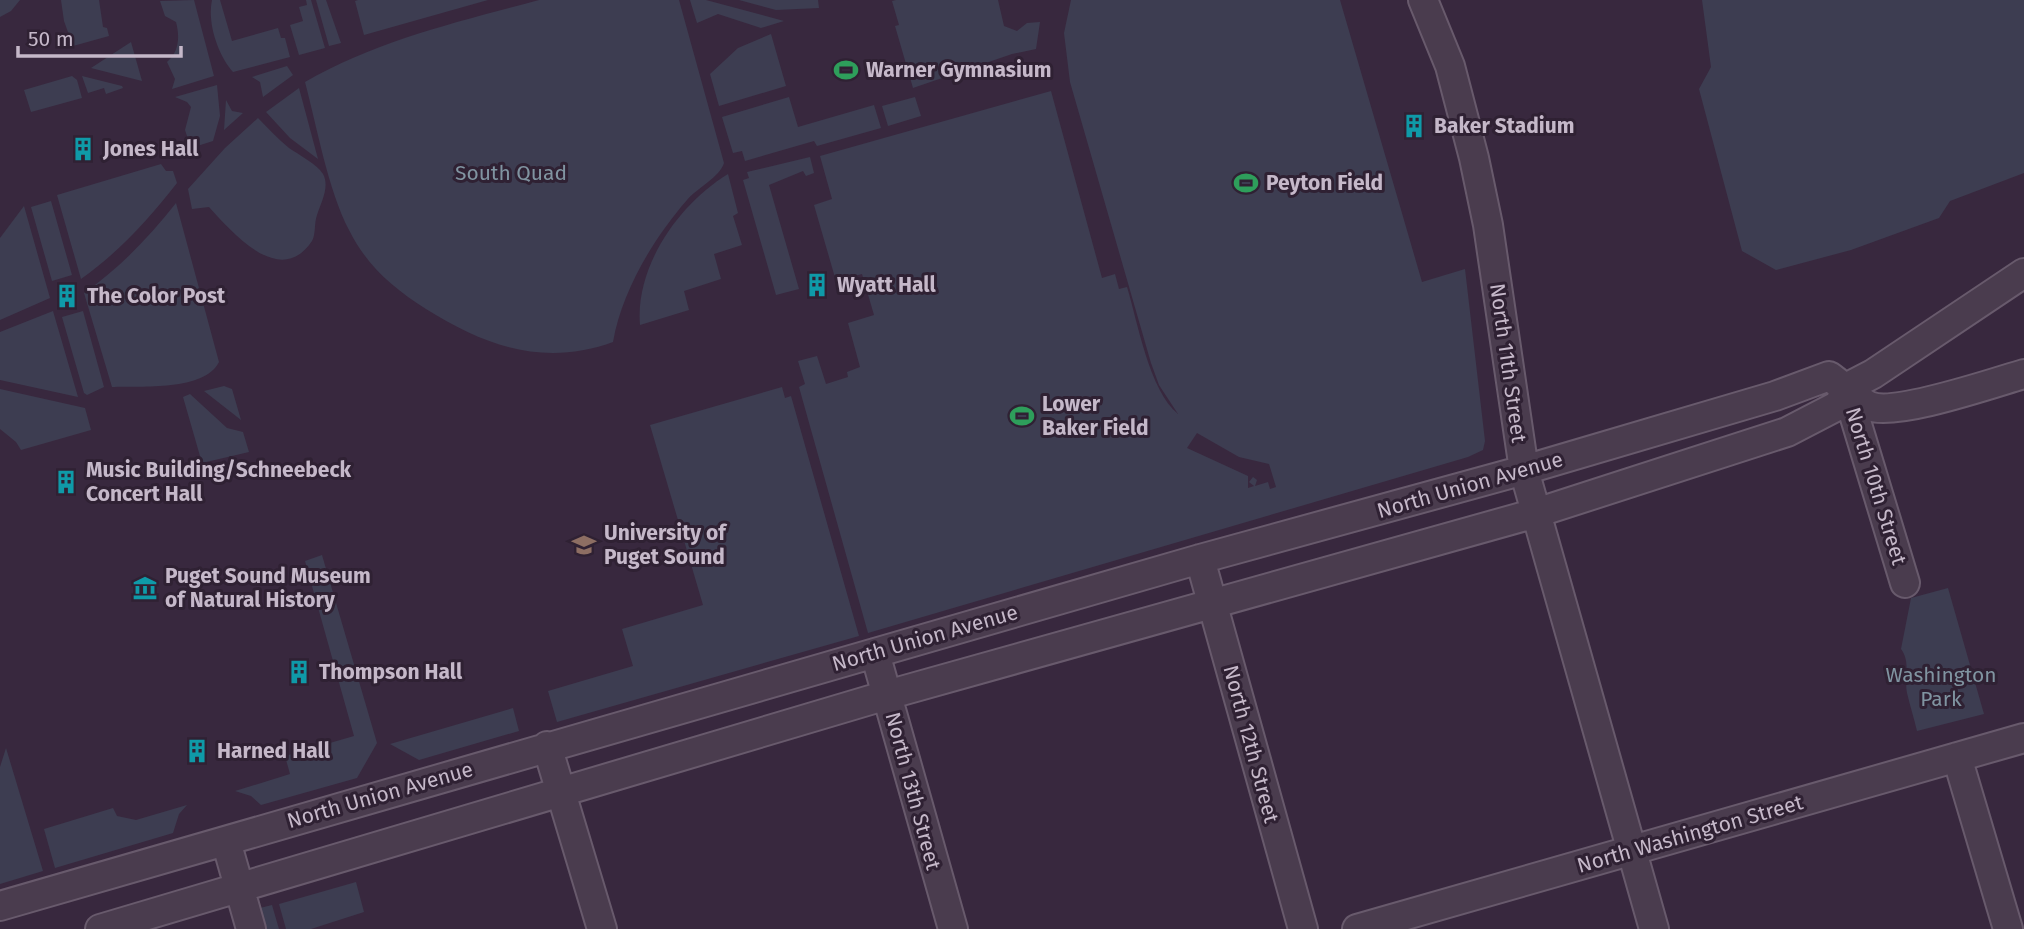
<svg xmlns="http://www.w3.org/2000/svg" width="2024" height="929" font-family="'Fira Sans',sans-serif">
<rect width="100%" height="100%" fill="#38283e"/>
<path fill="#3d3d51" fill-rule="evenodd" d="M 0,0 L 20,0 L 11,11 L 0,17 Z
M 61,0 L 99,0 L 103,27 L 107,28 L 109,36 L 73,46 L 64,21 Z
M 194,0 L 214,76 L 172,89 L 175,79 L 167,62 C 179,52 180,37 176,22 L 165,16 L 160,1 Z
M 212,0 L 220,0 L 232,41 L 278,28 L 281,38 L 285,38 L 290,57 L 233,72 C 218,55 207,23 212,0 Z
M 306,0 L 311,0 L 325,48 L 299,55 L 290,25 L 303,21 L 299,7 L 307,5 Z
M 316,0 L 326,0 L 341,43 L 329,46 Z
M 358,0 L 488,0 L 364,35 L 355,1 Z
M 539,0 L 679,0 L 724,163 C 720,177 697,188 687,200 C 653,239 622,291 613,342 C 544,367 485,346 426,309 C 393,288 367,266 349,230 C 328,190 317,127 305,82 C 378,40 458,22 539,0 Z
M 690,0 L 706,0 L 784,21 L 761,28 L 718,14 L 697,23 Z
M 739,0 L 818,0 L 819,8 L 776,10 Z
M 896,0 L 998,0 L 1004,26 L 1017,31 L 1027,23 L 1040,22 L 1036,49 L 1012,54 L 913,88 L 895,26 L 899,25 L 892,1 Z
M 1071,0 L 1340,0 L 1422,282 L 1465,269 L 1485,441 L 1483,450 L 1468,457 L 868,633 L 799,387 L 805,384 L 798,361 L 817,356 L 826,384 L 848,377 L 847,372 L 860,367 L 848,323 L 874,315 L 862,274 L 836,281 L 814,205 L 832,199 L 820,156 L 1051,91 L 1102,278 L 1115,274 L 1119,289 L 1127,287 C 1138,323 1149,390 1178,414 L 1159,385 L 1151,363 L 1070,82 L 1064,33 ZM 1197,433 L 1239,457 L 1269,464 L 1276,487 L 1270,489 L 1268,482 L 1255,486 L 1257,480 L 1253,477 L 1249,482 L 1254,486 L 1248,488 L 1248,476 L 1187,448 Z
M 1702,0 L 2024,0 L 2024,173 L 1950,201 L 1939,218 L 1851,250 L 1776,270 L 1742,251 L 1699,89 L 1711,67 Z
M 771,34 L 786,86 L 719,106 L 710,74 L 738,48 Z
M 131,42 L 142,81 L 91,68 Z
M 287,66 L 293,75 L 263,97 L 260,82 L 252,77 Z
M 72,76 L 77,80 L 82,98 L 31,112 L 24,90 Z
M 82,76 L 122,86 L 123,88 L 106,94 L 104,88 L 88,93 Z
M 217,85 L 220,116 L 213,141 L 191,148 L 185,130 L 191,107 L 187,102 L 175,97 Z
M 299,88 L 318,159 L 290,138 L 266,112 Z
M 789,97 L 798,127 L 874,105 L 881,128 L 817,146 L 814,141 L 745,161 L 742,151 L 733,153 L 722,117 Z
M 915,97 L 921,116 L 888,126 L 882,106 Z
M 226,100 L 232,111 L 243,113 L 224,130 Z
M 258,118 C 268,128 278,139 289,148 C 299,155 317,164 323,174 C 330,187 321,202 317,215 C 314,223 316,234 312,241 C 280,289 232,232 209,207 L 192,209 L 188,189 L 225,148 Z
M 810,157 L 814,173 L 806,176 L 803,171 L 769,185 L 799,289 L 776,295 L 743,180 L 749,178 L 747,172 Z
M 161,164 L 166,171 L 173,171 L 177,183 C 148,220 119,252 81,279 L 57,195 Z
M 728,174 L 738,213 L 733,216 L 742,245 L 714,254 L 721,279 L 684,291 L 689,310 L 640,325 C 635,266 679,204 728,174 Z
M 51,201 L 72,275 L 52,281 L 31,207 Z
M 176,203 L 219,362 C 205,391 141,386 112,387 L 84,293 C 121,267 148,238 176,203 Z
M 24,206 L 50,298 L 0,320 L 0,238 Z
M 53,311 L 78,397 L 0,380 L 0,332 Z
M 83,311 L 104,387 L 87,395 L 84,393 L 62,317 Z
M 224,386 L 232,389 L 241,420 L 204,391 Z
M 782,387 L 785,398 L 791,396 L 859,636 L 557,722 L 548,691 L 633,666 L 622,629 L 703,605 L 650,425 Z
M 0,389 L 85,408 L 91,430 L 21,450 L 16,442 L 0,429 Z
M 190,394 L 227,428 L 243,432 L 249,452 L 202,463 L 183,397 Z
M 322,555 L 377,743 L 357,778 L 261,805 L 251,796 L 235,791 L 290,774 L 285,756 L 354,736 L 305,561 Z
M 1948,588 L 1984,714 L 1917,731 C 1914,718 1910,706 1907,693 C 1904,679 1911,662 1901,649 L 1911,598 Z
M 513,708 L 519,731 L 419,760 L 390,744 Z
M 6,748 L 43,871 L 0,884 L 0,767 Z
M 187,805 L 179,814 L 173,833 L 55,868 L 44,829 L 113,808 L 117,816 L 136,820 Z
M 356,882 L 364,912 L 311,929 L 286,929 L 279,904 Z
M 272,905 L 279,929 L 266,929 L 260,908 Z"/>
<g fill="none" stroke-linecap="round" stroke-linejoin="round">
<g stroke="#685a6c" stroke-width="32">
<path id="minor" d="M 1423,0 L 1450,66 L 1474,158 L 1488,225 L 1524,470 L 1654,929
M 1846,388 L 1905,583
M 1200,559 L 1303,929
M 875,653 L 953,929
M 547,746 L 602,929
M 1957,757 L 2008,929
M 226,841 L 251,929
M 0,906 L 1200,559 L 1524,470 L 1775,396 L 1829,376 C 1842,385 1855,399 1869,406 C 1895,417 1993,383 2024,374
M 100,929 L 887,695 L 1536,513 L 1787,432 L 1839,405 L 1846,388 L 1873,374 L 2024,273
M 1357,929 L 2024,738"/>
</g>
<use href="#minor" stroke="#4a3c4e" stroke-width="28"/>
</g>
<defs>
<g id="stadium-bare" transform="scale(1.89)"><path d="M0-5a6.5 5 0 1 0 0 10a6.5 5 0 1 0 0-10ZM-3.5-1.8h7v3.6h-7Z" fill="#2e9e5b" stroke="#2f2133" stroke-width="2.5" paint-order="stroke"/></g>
<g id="building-bare" transform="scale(1.89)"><path d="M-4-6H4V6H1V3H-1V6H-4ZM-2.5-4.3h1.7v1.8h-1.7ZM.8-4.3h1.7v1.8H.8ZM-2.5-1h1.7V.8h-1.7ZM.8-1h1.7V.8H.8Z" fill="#0f9aa8" stroke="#2f2133" stroke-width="2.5" paint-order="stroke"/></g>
<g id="university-bare" transform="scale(1.89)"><path d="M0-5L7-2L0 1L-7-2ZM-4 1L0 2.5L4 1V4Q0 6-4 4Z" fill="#8d6e63" stroke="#2f2133" stroke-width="2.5" paint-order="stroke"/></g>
<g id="museum-bare" transform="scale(1.89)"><path d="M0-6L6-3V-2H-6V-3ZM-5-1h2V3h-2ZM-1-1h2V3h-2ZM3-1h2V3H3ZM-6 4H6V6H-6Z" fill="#0f9aa8" stroke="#2f2133" stroke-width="2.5" paint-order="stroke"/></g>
</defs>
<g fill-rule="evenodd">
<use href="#stadium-bare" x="846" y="70"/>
<use href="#building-bare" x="1414" y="126"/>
<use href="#building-bare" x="83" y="149"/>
<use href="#stadium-bare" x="1246" y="183"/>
<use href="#building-bare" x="817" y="285"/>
<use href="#building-bare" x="67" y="296"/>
<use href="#stadium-bare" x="1022" y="416"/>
<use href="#building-bare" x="66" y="482"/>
<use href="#university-bare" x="584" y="545"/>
<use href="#museum-bare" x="145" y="588"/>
<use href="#building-bare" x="299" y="672"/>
<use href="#building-bare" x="197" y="751"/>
</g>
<g text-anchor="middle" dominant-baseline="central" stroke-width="6" stroke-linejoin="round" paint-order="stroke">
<g font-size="21" font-weight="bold" fill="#c5b8c9" stroke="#2f2133" text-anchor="start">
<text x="866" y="70">Warner Gymnasium</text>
<text x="1434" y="126">Baker Stadium</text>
<text x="103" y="149">Jones Hall</text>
<text x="1266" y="183">Peyton Field</text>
<text x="837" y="285">Wyatt Hall</text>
<text x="87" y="296">The Color Post</text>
<text x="1042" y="404">Lower<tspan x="1042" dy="24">Baker Field</tspan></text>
<text x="86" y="470">Music Building/Schneebeck<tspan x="86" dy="24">Concert Hall</tspan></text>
<text x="604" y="533">University of<tspan x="604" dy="24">Puget Sound</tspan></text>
<text x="165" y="576">Puget Sound Museum<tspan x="165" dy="24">of Natural History</tspan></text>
<text x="319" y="672">Thompson Hall</text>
<text x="217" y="751">Harned Hall</text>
</g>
<g font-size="21" fill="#8094a1" stroke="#2f2133">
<text x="511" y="173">South Quad</text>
<text x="1941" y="675">Washington<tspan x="1941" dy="24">Park</tspan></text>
</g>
<g font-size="21" fill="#c5b8c9" stroke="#2f2133">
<text transform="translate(1508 363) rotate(82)">North 11th Street</text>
<text transform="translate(1470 485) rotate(-16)">North Union Avenue</text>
<text transform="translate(1876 486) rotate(73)">North 10th Street</text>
<text transform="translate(925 638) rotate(-16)">North Union Avenue</text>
<text transform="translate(1251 744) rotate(75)">North 12th Street</text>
<text transform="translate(913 791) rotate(75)">North 13th Street</text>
<text transform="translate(380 795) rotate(-16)">North Union Avenue</text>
<text transform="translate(1690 834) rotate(-16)">North Washington Street</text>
</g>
</g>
<path d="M18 46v10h163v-10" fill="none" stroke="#c5b8c9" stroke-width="3.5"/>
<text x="28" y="46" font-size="21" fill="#c5b8c9" stroke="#2f2133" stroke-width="5" paint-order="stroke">50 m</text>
</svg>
